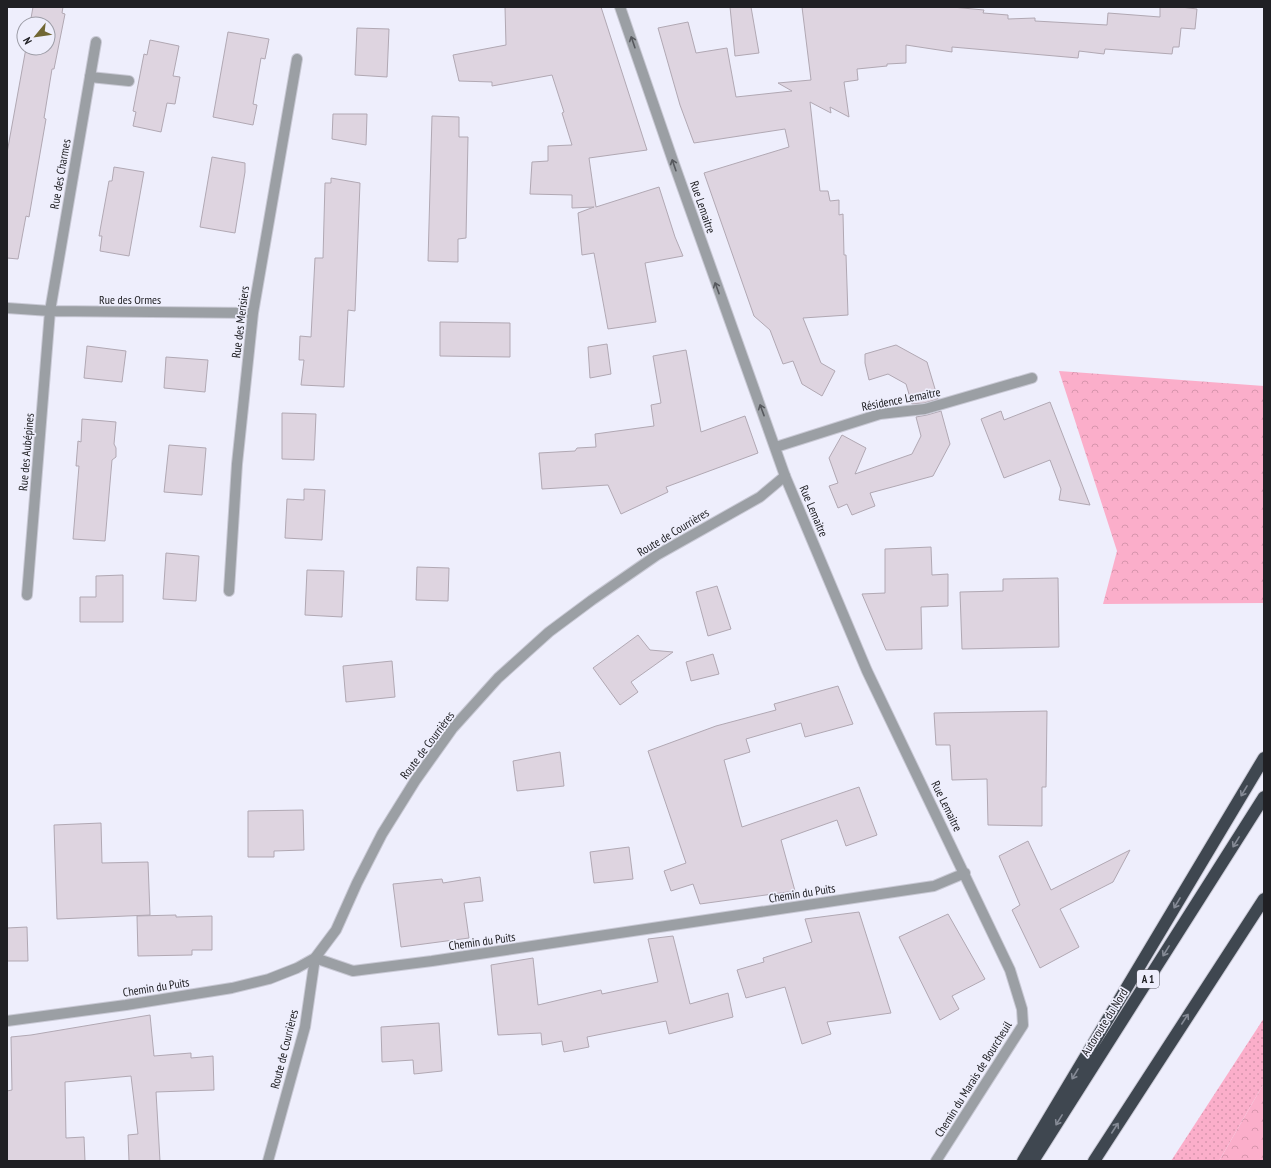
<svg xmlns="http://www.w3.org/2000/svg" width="1271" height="1168" font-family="'PT Sans Narrow',sans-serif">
<defs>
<pattern id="grass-dots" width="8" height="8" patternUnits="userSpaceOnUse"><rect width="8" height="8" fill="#fbaeca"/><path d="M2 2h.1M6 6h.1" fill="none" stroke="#d795ad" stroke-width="1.8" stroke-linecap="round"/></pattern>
<pattern id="forest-crowns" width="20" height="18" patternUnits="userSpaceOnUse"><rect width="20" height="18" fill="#fbaeca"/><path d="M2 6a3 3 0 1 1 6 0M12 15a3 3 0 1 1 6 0" fill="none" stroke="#d795ad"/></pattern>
</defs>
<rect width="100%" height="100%" fill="#eeeefc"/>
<path fill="url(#grass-dots)" d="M 1264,1018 L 1264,1083 L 1219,1161 L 1171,1161 Z"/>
<path fill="url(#forest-crowns)" d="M 1059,371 L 1264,386 L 1264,603 L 1103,604 L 1117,551 Z
M 1264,1083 L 1264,1161 L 1219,1161 Z"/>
<path fill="#ded4e0" stroke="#b1a8b3" d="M 33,7 L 63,7 L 62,13 L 65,14 L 54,69 L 52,69 L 44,118 L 46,119 L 29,217 L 26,216 L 18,259 L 7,258 L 7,153 L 26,48 L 48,48 L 48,24 L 30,24 Z
M 505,7 L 601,7 L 647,150 L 589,158 L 596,207 L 659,187 L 675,237 L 683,256 L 645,263 L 656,322 L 608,329 L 594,253 L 582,255 L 578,213 L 594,207 L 572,208 L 572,195 L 530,194 L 532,162 L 548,161 L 548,146 L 572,145 L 562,113 L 564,112 L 552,75 L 492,86 L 492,82 L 459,81 L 453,55 L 506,45 Z
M 730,7 L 751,7 L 759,53 L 735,56 Z
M 802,7 L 952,7 L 984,10 L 983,13 L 1008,15 L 1008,19 L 1035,18 L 1035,21 L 1107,25 L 1108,13 L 1160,17 L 1160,7 L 1181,7 L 1197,9 L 1195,29 L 1181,28 L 1179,47 L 1173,47 L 1172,54 L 1105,49 L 1104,54 L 1079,51 L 1078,58 L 952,47 L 952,52 L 906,45 L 906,63 L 887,64 L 887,66 L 857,69 L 858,80 L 844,82 L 849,117 L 830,107 L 831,113 L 810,102 L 820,191 L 828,191 L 830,201 L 839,200 L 839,215 L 843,214 L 844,255 L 846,255 L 848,315 L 803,318 L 821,363 L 835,371 L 822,396 L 802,384 L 793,361 L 783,364 L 770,330 L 754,316 L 704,173 L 789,147 L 785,129 L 694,143 L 680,105 L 658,28 L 688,22 L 696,53 L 727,48 L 736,97 L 792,91 L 778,83 L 811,80 Z
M 357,28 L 389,29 L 387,77 L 355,75 Z
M 228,32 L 269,39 L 265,59 L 261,58 L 253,104 L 257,105 L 253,125 L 213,117 Z
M 150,40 L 179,46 L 173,76 L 180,77 L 175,104 L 167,103 L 161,132 L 133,126 L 136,112 L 133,111 L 144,54 L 147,55 Z
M 333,114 L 367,114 L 366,145 L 332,139 Z
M 432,116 L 459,117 L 459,137 L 468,137 L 466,238 L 458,239 L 458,262 L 428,261 Z
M 212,157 L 245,163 L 245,172 L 235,233 L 200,227 Z
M 114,167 L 144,172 L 129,256 L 100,251 L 102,236 L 99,236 L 109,181 L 112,181 Z
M 331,178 L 360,183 L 355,311 L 348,310 L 344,387 L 301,385 L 304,360 L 299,360 L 300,336 L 311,337 L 315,258 L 323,258 L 325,183 L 331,183 Z
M 440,322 L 510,323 L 510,357 L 440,356 Z
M 607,344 L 611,374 L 590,378 L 588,347 Z
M 896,345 L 927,362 L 938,399 L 924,403 L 912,404 L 906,384 L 888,374 L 869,380 L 865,363 L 865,354 Z
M 87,346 L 126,351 L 122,382 L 84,378 Z
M 686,350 L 701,432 L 745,416 L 758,453 L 666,487 L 668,492 L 621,514 L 608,485 L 542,489 L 539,453 L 575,451 L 577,448 L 596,447 L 595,434 L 654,426 L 651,405 L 661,403 L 653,356 Z
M 166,357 L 208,360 L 205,392 L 164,388 Z
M 1050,402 L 1090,505 L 1059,500 L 1061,489 L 1050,460 L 1004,478 L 981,419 L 1001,411 L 1004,420 Z
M 941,411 L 950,444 L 933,476 L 870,493 L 875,506 L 852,515 L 847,504 L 838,508 L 829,486 L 838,483 L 829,458 L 842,435 L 866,448 L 855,474 L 912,454 L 921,436 L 916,417 L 927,415 Z
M 282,413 L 316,414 L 314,460 L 282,459 Z
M 82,419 L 116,422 L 114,444 L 116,448 L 116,457 L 112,460 L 105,541 L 73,539 L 79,466 L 76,466 L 78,441 L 81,442 Z
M 169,445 L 206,448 L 202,495 L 164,492 Z
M 304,489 L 325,490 L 322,540 L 285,538 L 287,499 L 304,500 Z
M 931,547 L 932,575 L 948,574 L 948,606 L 921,607 L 922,649 L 886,650 L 862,594 L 885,593 L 885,549 Z
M 166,553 L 199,556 L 196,601 L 163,599 Z
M 417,567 L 449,568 L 448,601 L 416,600 Z
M 307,570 L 344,571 L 342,617 L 305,615 Z
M 123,575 L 123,622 L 80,622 L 80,597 L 96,597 L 96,576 Z
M 1058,578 L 1059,647 L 962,649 L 960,592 L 1003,591 L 1003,579 Z
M 717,586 L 731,629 L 708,636 L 696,592 Z
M 638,635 L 650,650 L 673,652 L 631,682 L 638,692 L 620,705 L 593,668 Z
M 713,654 L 719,674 L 691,681 L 686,662 Z
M 392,661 L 395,697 L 346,702 L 343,666 Z
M 838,686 L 853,724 L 805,737 L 801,723 L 746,739 L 750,752 L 724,760 L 742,827 L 859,787 L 877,835 L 846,846 L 837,820 L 781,840 L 795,891 L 700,904 L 693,884 L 671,891 L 664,871 L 686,863 L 648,751 L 716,726 L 776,710 L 774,704 Z
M 1047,711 L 1046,787 L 1042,787 L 1042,826 L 988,825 L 987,779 L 952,780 L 950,745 L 936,745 L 934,713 Z
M 560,752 L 564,786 L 517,791 L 513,761 Z
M 303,810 L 304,850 L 274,851 L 274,857 L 248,857 L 248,811 Z
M 101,823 L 102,863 L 148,862 L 150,915 L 57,919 L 54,825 Z
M 1028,841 L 1051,890 L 1130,850 L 1113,882 L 1060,909 L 1079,947 L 1040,968 L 1012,910 L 1020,905 L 999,856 Z
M 629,847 L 633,879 L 594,883 L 590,852 Z
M 480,877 L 483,901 L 464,903 L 469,938 L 401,947 L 393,884 L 442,879 L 443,883 Z
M 859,912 L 891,1013 L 827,1022 L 831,1034 L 802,1044 L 785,987 L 746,998 L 737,970 L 764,962 L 763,958 L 812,942 L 805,919 Z
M 948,914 L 985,979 L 952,996 L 959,1009 L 940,1020 L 899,937 Z
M 176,915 L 176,917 L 212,916 L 212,950 L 192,950 L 192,955 L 138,956 L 137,916 Z
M 27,927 L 28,961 L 7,961 L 7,928 Z
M 673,936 L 690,1004 L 728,993 L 733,1017 L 669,1034 L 666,1021 L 587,1037 L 589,1047 L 564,1052 L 562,1041 L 542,1045 L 541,1033 L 498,1035 L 491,965 L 533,958 L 538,1005 L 601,990 L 602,994 L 658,982 L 648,939 Z
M 150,1015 L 154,1056 L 191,1053 L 191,1058 L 213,1056 L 214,1090 L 156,1092 L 160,1161 L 129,1161 L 128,1135 L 138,1134 L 131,1076 L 65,1082 L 66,1138 L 84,1137 L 85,1161 L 7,1161 L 7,1091 L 12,1090 L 11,1037 L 31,1035 Z
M 439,1023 L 442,1071 L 414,1074 L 413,1060 L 382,1062 L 381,1027 Z"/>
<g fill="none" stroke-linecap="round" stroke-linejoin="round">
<g stroke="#c9c9d5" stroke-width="12">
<path id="service" d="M 90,77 L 129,81"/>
</g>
<g stroke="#c9c9d5" stroke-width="12">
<path id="minor" d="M 7,308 L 50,311 L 253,313
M 776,447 L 880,414 L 925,409 L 1032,378
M 785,476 L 867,671 L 1010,970 L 1022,1009 L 1023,1025 L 936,1161
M 229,591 L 237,464 L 253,313 L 297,59
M 27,595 L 50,311 L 96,42
M 268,1161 L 305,1027 L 315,958 L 353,971 L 432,961 L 934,886 L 965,873"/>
</g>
<g stroke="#c9c9d5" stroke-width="12">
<path id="tertiary" d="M 7,1021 L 126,1005 L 232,988 L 269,979 L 297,968 L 315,958 L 336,930 L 357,883 L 382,834 L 415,781 L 452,729 L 498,678 L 549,632 L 592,600 L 657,555 L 760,497 L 785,476 L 673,161 L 620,7"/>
</g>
<g stroke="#c9c9d5" stroke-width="14">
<path id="motorway" d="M 1023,1161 L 1264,758
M 1033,1161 L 1264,797
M 1094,1161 L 1264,899"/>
</g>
<use href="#service" stroke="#9b9fa4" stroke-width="10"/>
<use href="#minor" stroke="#9b9fa4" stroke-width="10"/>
<use href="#tertiary" stroke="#9b9fa4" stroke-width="10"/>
<use href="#motorway" stroke="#3f4750" stroke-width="12"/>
</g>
<defs><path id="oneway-shaft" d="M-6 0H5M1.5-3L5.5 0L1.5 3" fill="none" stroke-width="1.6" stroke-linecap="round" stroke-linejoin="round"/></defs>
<g stroke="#57595e">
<use href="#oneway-shaft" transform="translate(633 42) rotate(-109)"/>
<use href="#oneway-shaft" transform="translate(674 165) rotate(-109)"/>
<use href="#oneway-shaft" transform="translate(717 288) rotate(-110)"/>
<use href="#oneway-shaft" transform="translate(762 410) rotate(-110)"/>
</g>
<g stroke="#858a95">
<use href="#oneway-shaft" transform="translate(1244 791) rotate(121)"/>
<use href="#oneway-shaft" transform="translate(1236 842) rotate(122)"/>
<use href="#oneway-shaft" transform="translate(1177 903) rotate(121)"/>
<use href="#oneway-shaft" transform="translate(1166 951) rotate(122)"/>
<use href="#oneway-shaft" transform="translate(1185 1019) rotate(-57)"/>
<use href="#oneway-shaft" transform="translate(1075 1074) rotate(121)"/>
<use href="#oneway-shaft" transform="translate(1059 1120) rotate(122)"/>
<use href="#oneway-shaft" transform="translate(1115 1128) rotate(-57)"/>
</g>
<g text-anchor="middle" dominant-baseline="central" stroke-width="3.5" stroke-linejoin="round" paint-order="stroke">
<rect fill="#eeeefc" stroke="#5e5e65" stroke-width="1" x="1137" y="970" width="22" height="18" rx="3"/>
<g font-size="11" font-weight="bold" fill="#202024">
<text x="1148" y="979">A 1</text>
</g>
<g font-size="12" fill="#202024" stroke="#eeeefc">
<text transform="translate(60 174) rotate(-80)">Rue des Charmes</text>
<text transform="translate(703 207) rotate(71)">Rue Lemaitre</text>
<text x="130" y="299">Rue des Ormes</text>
<text transform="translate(240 322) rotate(-83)">Rue des Merisiers</text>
<text transform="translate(901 399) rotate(-11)">Résidence Lemaitre</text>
<text transform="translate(26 452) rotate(-85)">Rue des Aubépines</text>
<text transform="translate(814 511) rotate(67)">Rue Lemaitre</text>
<text transform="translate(673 532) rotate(-31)">Route de Courrières</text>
<text transform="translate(427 745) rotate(-53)">Route de Courrières</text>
<text transform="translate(947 806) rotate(64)">Rue Lemaitre</text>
<text transform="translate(802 893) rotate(-9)">Chemin du Puits</text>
<text transform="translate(482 941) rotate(-8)">Chemin du Puits</text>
<text transform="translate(156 987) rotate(-9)">Chemin du Puits</text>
<text transform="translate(1104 1022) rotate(-58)">Autoroute du Nord</text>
<text transform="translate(284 1049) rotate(-76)">Route de Courrières</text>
<text transform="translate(973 1079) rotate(-58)">Chemin du Marais de Bourcheuil</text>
</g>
</g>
<rect width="1271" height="1168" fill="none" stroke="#202024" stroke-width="16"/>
<g transform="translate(36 36) rotate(241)"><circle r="19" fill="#eeeefc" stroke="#9c9ca6"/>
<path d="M0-3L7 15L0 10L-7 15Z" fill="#716734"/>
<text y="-6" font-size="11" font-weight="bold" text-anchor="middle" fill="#202024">N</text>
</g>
</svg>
